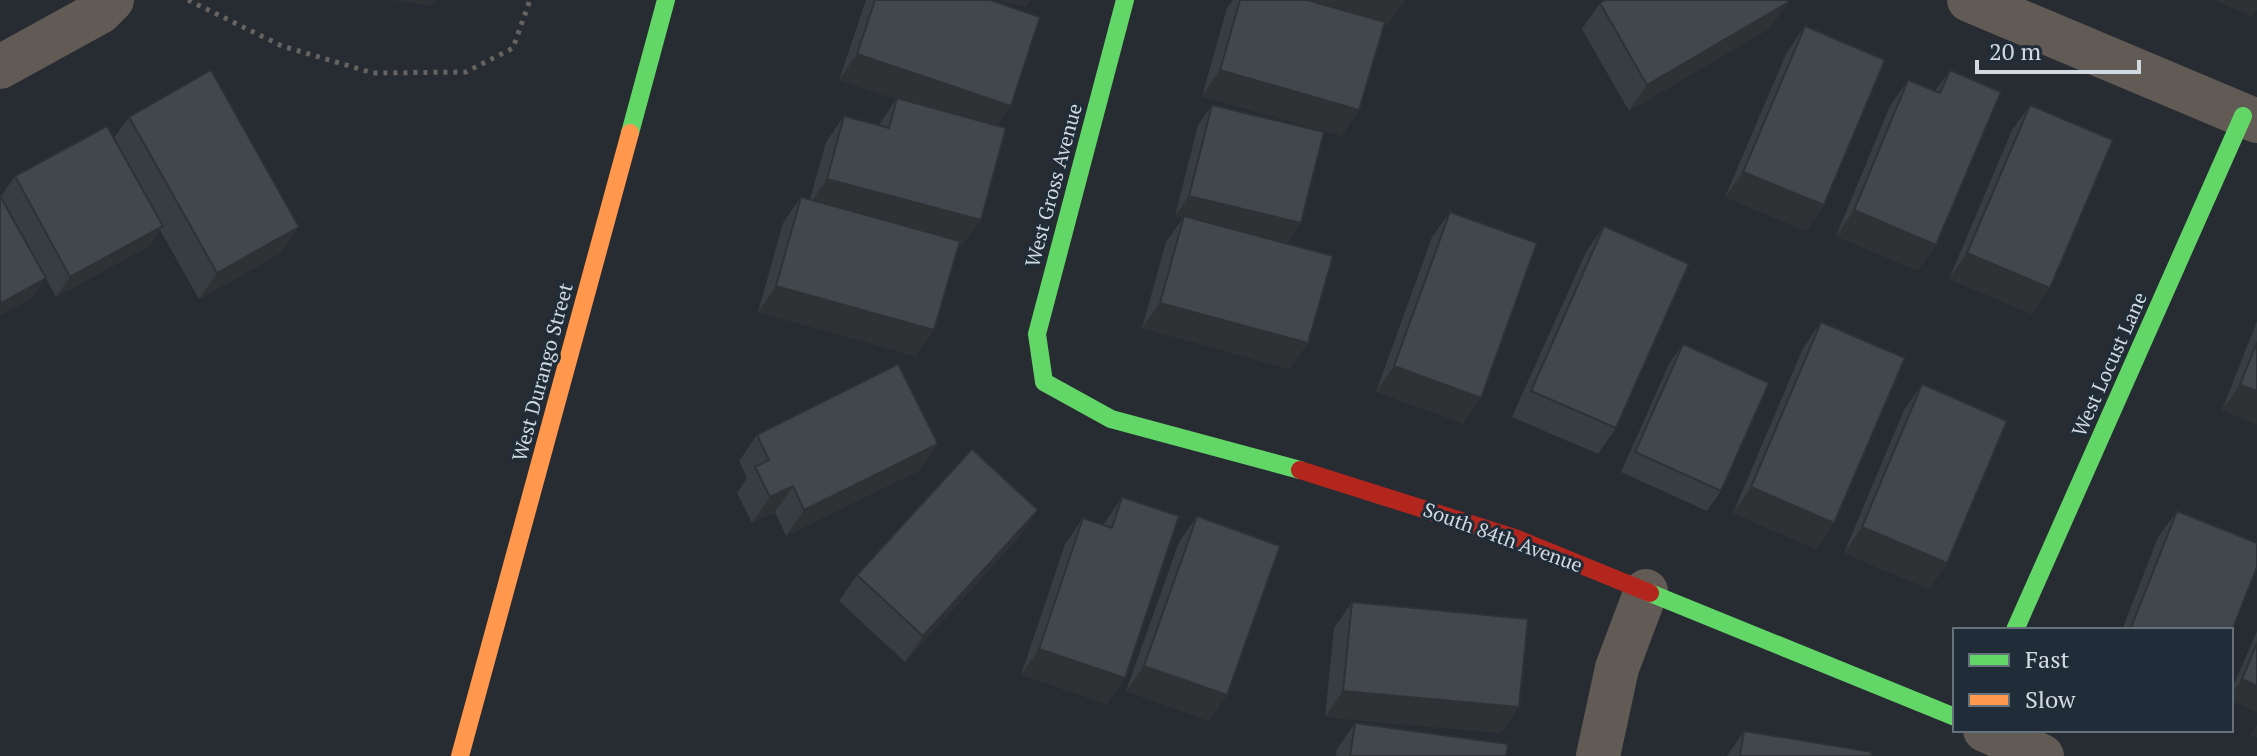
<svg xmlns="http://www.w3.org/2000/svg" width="2257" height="756" font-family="'PT Serif',serif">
<rect width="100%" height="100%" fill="#262c32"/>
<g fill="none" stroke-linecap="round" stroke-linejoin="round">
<path stroke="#676361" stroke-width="5" stroke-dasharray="4 6" stroke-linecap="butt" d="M 188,0 L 282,46 L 373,73 L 466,72 L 513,48 L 530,0"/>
<path stroke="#625a54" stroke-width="44" d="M 1969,0 L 2257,121
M 0,67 L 100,12 L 112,0
M 1985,730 L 2042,756
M 1598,756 L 1617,668 L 1646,591"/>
<path stroke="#63d668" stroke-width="18" d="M 1125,0 L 1037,334 L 1044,382 L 1111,419 L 1300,470
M 630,133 L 666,0
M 1650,593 L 1955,717
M 2015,630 L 2243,116"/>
<path stroke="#ff974d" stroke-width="18" d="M 460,756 L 630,133"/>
<path stroke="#b3261e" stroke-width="18" d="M 1300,470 L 1515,538 L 1650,593"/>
</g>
<path fill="#383d41" d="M 866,0 L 990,0 L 997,126 L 962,246 L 958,245 L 916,356 L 758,312 L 783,223 L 801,197 L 810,199 L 826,142 L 844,116 L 879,125 L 896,99 L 839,80 Z
M 1233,0 L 1405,0 L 1387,25 L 1384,24 L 1359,110 L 1341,136 L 1202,96 L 1227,8 Z
M 1600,3 L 1770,28 L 1629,111 L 1582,29 Z
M 1805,26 L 1824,205 L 1806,231 L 1725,197 L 1787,52 Z
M 1950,70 L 1918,271 L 1836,236 L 1890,106 L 1908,80 L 1935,91 Z
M 1212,105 L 1301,223 L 1287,243 L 1290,369 L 1142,328 L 1166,242 L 1183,218 L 1175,216 L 1198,125 Z
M 2030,105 L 2032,314 L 1949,279 L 2012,130 Z
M 129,117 L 281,253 L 199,299 L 160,230 L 149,246 L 56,297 L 1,196 L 15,176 L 114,138 Z
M 1450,212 L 1481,398 L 1463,423 L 1376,392 L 1432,237 Z
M 1604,226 L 1616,428 L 1598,454 L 1512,417 L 1586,252 Z
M 2257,321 L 2257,424 L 2222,410 Z
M 1821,322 L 1834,523 L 1816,549 L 1733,513 L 1803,348 Z
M 1683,344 L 1721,491 L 1707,511 L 1621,472 L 1669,364 Z
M 1922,384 L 1947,563 L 1929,589 L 1844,553 L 1904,410 Z
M 757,435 L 938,444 L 920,470 L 786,536 L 775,512 L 752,523 L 737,493 L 747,478 L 739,461 Z
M 1122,497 L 1107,704 L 1021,675 L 1065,544 L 1083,518 L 1103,525 Z
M 2177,511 L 2231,630 L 2122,630 L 2158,537 Z
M 1197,516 L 1227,695 L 1209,721 L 1126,691 L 1179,542 Z
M 1020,536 L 905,662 L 839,601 L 857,575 Z
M 1352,602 L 1501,733 L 1325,717 L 1334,628 Z
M 2257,631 L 2257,712 L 2231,700 L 2231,691 Z
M 1355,723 L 1506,756 L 1336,756 L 1337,749 Z
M 1744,731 L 1871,756 L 1727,756 Z"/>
<path fill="#2e3235" d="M 390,0 L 435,0 L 431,6 Z
M 998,0 L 1031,0 L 1026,7 Z
M 1307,0 L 1405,0 L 1387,25 Z
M 2214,0 L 2257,0 L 2257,10 L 2252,17 Z
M 1789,2 L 1770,28 L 1629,111 L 1647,85 Z
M 857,54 L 1011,106 L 993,132 L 839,80 Z
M 1220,70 L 1359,110 L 1341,136 L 1202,96 Z
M 1743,172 L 1824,205 L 1806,231 L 1725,197 Z
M 827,179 L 981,220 L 962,246 L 809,205 Z
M 1189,196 L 1301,223 L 1287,243 L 1175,216 Z
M 1854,210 L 1936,245 L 1918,271 L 1836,236 Z
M 163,226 L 149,246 L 56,297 L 70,277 Z
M 299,227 L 281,253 L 199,299 L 217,273 Z
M 1967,253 L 2050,288 L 2032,314 L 1949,279 Z
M 46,278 L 32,298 L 0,316 L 0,304 Z
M 776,286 L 934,330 L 916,356 L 758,312 Z
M 1160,303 L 1308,343 L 1290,369 L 1142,328 Z
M 1394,366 L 1481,398 L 1463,423 L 1376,392 Z
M 2240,385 L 2257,391 L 2257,424 L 2222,410 Z
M 938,444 L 920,470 L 786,536 L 804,510 Z
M 793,486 L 775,512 L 752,523 L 770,497 Z
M 1751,487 L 1834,523 L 1816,549 L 1733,513 Z
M 1038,510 L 1020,536 L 905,662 L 923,636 Z
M 1862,527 L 1947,563 L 1929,589 L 1844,553 Z
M 1039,649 L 1125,678 L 1107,704 L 1021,675 Z
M 1144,666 L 1227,695 L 1209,721 L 1126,691 Z
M 2242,679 L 2257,686 L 2257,712 L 2231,700 L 2231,694 Z
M 1343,691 L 1519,707 L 1501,733 L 1325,717 Z
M 2257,725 L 2257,738 L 2250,735 Z"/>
<path fill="#41474c" stroke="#2e3235" stroke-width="2" d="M 875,0 L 990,0 L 1040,17 L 1011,106 L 857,54 Z
M 1240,0 L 1307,0 L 1385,22 L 1359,110 L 1220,70 Z
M 1605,0 L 1787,0 L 1789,2 L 1647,85 L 1600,3 Z
M 1805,26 L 1885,60 L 1824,205 L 1743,172 Z
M 211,70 L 299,227 L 217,273 L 129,117 Z
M 1950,70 L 2001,92 L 1936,245 L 1854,210 L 1908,80 L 1940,93 Z
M 897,98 L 1006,128 L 981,220 L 827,179 L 844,116 L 889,128 Z
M 1212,105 L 1324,132 L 1301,223 L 1189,196 Z
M 2030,105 L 2113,140 L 2050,288 L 1967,253 Z
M 107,126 L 163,226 L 70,277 L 15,176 Z
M 0,196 L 46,278 L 0,304 Z
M 801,197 L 960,241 L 934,330 L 776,286 Z
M 1450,212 L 1537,243 L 1481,398 L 1394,366 Z
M 1184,216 L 1333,256 L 1308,343 L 1160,303 Z
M 1604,226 L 1689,264 L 1616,428 L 1531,391 Z
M 1821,322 L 1905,358 L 1834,523 L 1751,487 Z
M 2257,342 L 2257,391 L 2240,385 Z
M 1683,344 L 1769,383 L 1721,491 L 1635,452 Z
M 898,364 L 938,444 L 804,510 L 793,486 L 770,497 L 755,467 L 769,460 L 757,435 Z
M 1922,384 L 2007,421 L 1947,563 L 1862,527 Z
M 972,449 L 1038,510 L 923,636 L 857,575 Z
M 1122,497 L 1179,516 L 1125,678 L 1039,649 L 1083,518 L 1112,528 Z
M 2177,511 L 2257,543 L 2257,567 L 2231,633 L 2231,630 L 2130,630 Z
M 1197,516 L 1280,546 L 1227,695 L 1144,666 Z
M 1352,602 L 1528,619 L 1519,707 L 1343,691 Z
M 2257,643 L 2257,686 L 2242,679 Z
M 1355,723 L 1508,744 L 1506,756 L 1350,756 Z
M 1744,731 L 1872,752 L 1871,756 L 1740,756 Z"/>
<g text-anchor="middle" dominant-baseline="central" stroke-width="6" stroke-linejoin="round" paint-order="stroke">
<g font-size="20" fill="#d1d9e1" stroke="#202c38">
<text transform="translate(1053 185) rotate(-75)">West Gross Avenue</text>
<text transform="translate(2109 364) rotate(-66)">West Locust Lane</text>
<text transform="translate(542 372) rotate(-75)">West Durango Street</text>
<text transform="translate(1503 537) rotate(20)">South 84th Avenue</text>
</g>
</g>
<rect x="1953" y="628" width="280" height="104" fill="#202c38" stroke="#67717c" stroke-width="2"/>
<rect x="1969" y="654" width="40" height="12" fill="#63d668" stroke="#67717c" stroke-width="2"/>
<text x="2025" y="668" font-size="24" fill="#d1d9e1">Fast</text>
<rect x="1969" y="694" width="40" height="12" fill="#ff974d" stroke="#67717c" stroke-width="2"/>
<text x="2025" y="708" font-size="24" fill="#d1d9e1">Slow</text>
<path d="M1977 60v12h162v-12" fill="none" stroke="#d1d9e1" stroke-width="4"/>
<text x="1989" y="60" font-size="24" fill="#d1d9e1" stroke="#202c38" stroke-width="6" paint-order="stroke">20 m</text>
</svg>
